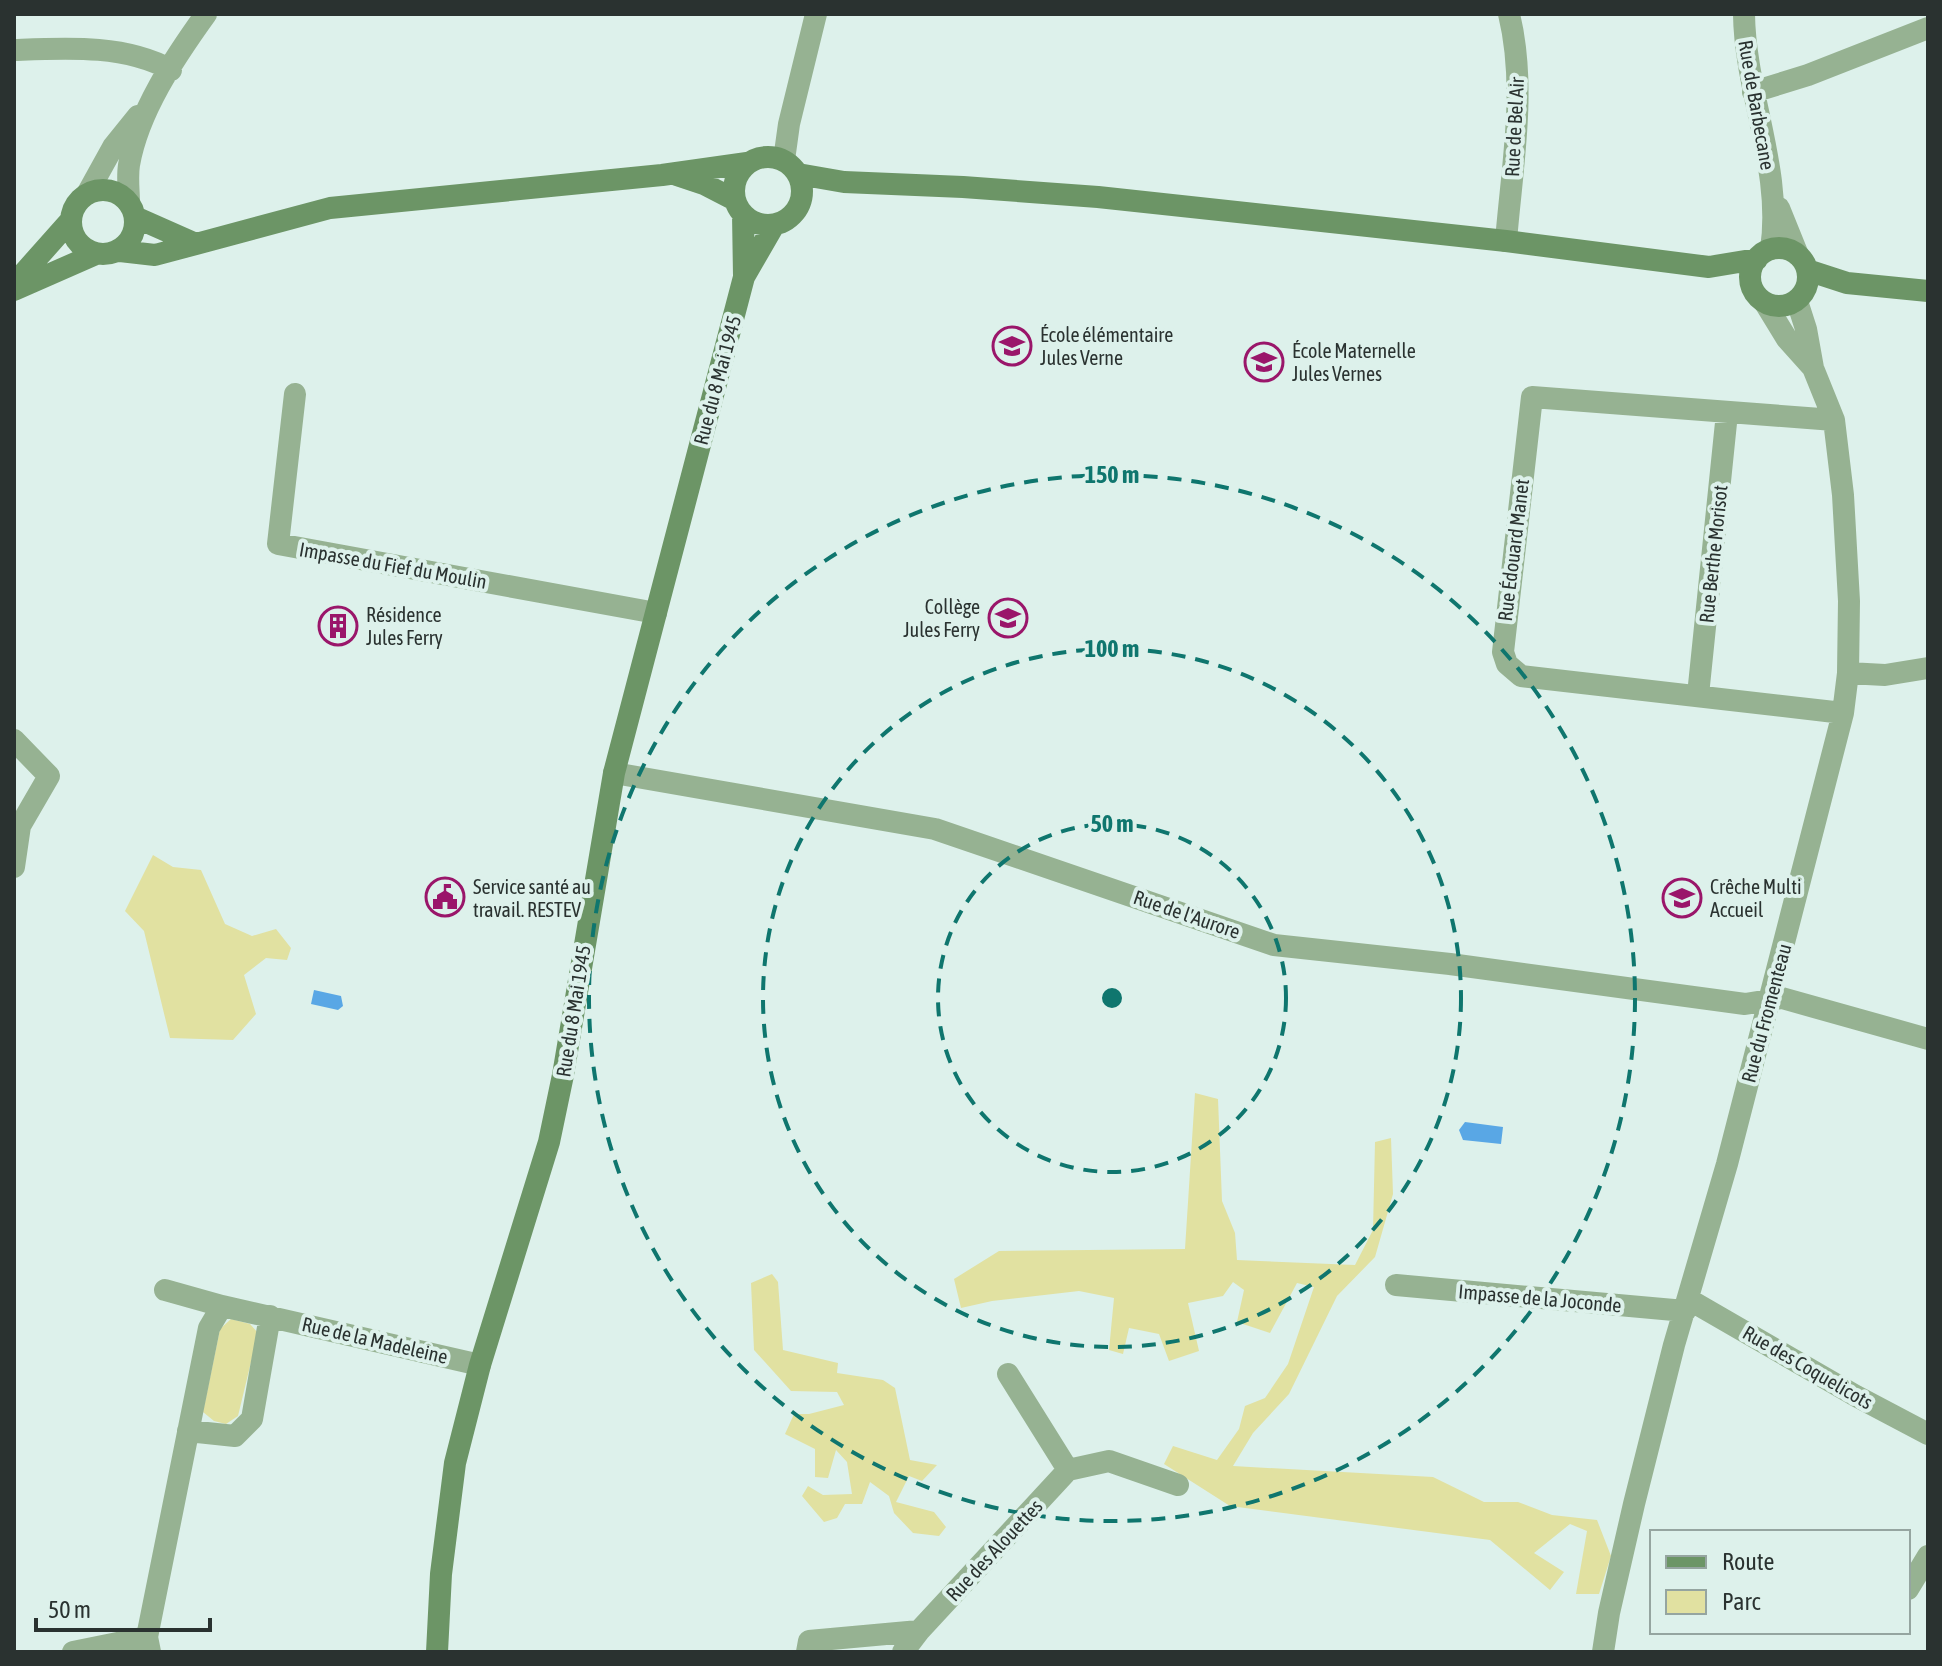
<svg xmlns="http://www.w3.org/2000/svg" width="1942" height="1666" font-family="'Asap Condensed',sans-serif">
<rect width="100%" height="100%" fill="#ddf1eb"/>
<path fill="#e1e1a1" d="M 153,855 L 173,867 L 201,870 L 225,924 L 252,936 L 276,929 L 291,948 L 287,960 L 266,958 L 244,975 L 256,1014 L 233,1040 L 170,1038 L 144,931 L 125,911 Z
M 1195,1093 L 1218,1099 L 1222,1201 L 1235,1233 L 1237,1260 L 1355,1265 L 1373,1230 L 1375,1142 L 1391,1138 L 1393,1194 L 1375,1257 L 1337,1296 L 1289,1394 L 1253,1433 L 1233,1466 L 1433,1477 L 1484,1502 L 1518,1502 L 1552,1515 L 1597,1520 L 1611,1556 L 1599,1594 L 1576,1594 L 1587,1531 L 1570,1524 L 1534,1553 L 1564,1572 L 1550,1590 L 1490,1540 L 1230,1506 L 1164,1464 L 1173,1446 L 1217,1460 L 1239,1429 L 1245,1406 L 1265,1398 L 1288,1364 L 1314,1287 L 1297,1283 L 1270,1333 L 1237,1322 L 1244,1290 L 1233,1282 L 1223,1296 L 1188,1303 L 1199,1351 L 1169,1361 L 1159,1334 L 1129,1328 L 1123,1354 L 1109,1350 L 1114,1298 L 1079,1291 L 992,1301 L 961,1308 L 954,1279 L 999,1251 L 1185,1249 Z
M 772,1274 L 778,1282 L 783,1350 L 838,1363 L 837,1373 L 883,1380 L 895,1388 L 910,1460 L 937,1465 L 922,1481 L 909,1476 L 896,1502 L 934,1512 L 946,1527 L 939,1536 L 913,1533 L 894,1513 L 889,1496 L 870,1482 L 862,1504 L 845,1504 L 837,1518 L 824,1522 L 802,1496 L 808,1486 L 823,1495 L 852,1494 L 847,1462 L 836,1450 L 828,1478 L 815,1477 L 815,1449 L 785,1434 L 794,1414 L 809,1414 L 844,1405 L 837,1392 L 791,1391 L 754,1350 L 751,1283 Z
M 231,1319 L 250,1324 L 258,1333 L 238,1416 L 226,1424 L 214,1421 L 203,1412 L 220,1329 Z"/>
<path fill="#59a7e5" d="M 314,990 L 341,996 L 343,1006 L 338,1010 L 311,1004 Z
M 1465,1122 L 1503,1127 L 1501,1144 L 1463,1140 L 1459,1130 Z"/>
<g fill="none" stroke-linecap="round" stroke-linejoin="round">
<path stroke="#96b292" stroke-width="22" d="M 1744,14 C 1745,93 1783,171 1771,249
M 14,50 C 65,48 125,44 171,70
M 1753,92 L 1808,75 L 1928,28
M 784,160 L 789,124 L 816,14
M 87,194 L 113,147 L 138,116
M 129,203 C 129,191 127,177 129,165 C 138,112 175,57 206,14
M 1779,208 L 1798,255
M 1506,241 C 1512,166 1527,88 1509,14
M 1765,303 L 1787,339 L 1813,368
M 295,394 L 278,544 L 656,613
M 1834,420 L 1532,397 L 1503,652 L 1507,664 L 1521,676 L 1843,713
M 1848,673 L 1885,675 L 1928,668
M 1698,695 L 1727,413
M 14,740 L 49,776 L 20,826 L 14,867
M 614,773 L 935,829 L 1274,945 L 1450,964 L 1745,1004 L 1782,998 L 1928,1039
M 1396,1285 L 1685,1311
M 165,1290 L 222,1306
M 1688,1299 L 1856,1396 L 1928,1434
M 1008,1374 L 1068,1470
M 188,1431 L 235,1436 L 252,1419 L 270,1316
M 1908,1589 L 1928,1556
M 73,1652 L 147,1637
M 150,1652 L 147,1637 L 209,1328 L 222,1306 L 480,1365
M 807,1652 L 809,1641 L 919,1631
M 903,1652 L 919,1631 L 1068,1470 L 1109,1461 L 1178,1485
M 1603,1652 L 1609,1613 L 1634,1504 L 1674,1345 L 1727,1164 L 1843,713 L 1848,673 L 1849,601 L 1843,495 L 1834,420 L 1813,368 L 1806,329 L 1797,301"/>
<path stroke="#6c9566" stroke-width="22" d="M734 191a34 34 0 1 1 68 0a34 34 0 1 1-68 0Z
M 798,174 L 844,182 L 963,187 L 1098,197 L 1506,241 L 1709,267 L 1757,259
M 677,175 L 704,184 L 735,200
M71 222a32 32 0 1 1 64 0a32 32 0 1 1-64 0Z
M 743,214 L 744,276
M 135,217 L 196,244
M1750 277a29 29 0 1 1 58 0a29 29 0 1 1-58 0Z
M 120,251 L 155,255 L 330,208 L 662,175 L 747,163
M 1807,270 L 1847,283 L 1928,291
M 14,284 L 70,221
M 14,290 L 96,254
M 437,1652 L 441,1574 L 455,1463 L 480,1365 L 549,1142 L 563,1075 L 614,773 L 744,277 L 774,225"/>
</g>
<g fill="none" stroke="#0f766e" stroke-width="4" stroke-dasharray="14 10">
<circle cx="1112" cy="998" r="174"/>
<circle cx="1112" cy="998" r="349"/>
<circle cx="1112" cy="998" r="523"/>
</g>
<defs>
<g id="school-ring" transform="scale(2)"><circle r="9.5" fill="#ddf1eb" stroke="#9a166a" stroke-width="1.5"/><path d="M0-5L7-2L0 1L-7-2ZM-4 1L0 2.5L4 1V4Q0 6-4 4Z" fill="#9a166a"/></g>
<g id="building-ring" transform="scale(2)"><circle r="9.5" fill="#ddf1eb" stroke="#9a166a" stroke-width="1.5"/><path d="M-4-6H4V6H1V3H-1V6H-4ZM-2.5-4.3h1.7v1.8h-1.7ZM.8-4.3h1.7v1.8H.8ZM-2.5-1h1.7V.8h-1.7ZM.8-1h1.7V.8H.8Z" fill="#9a166a"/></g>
<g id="civic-ring" transform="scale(2)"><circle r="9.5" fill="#ddf1eb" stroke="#9a166a" stroke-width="1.5"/><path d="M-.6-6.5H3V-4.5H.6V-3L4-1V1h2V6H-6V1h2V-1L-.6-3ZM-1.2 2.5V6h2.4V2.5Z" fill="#9a166a"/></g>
</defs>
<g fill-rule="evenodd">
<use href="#school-ring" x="1012" y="346"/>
<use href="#school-ring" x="1264" y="362"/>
<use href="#school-ring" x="1008" y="618"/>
<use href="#building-ring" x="338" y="626"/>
<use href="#civic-ring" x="445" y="897"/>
<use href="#school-ring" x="1682" y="898"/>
</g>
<g text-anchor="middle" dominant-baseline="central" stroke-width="8" stroke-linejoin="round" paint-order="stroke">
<g font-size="20" fill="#2a3230" stroke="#ddf1eb">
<text transform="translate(1757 105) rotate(80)">Rue de Barbecane</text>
<text transform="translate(1514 127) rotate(-87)">Rue de Bel Air</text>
<text transform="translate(717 380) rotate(-75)">Rue du 8 Mai 1945</text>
<text transform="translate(1513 550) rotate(-83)">Rue Édouard Manet</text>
<text transform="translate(1713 554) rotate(-84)">Rue Berthe Morisot</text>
<text transform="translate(393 565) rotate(10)">Impasse du Fief du Moulin</text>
<text transform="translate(1187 914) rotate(19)">Rue de l'Aurore</text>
<text transform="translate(573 1011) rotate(-81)">Rue du 8 Mai 1945</text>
<text transform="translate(1766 1013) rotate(-75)">Rue du Fromenteau</text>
<text transform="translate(1540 1298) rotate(5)">Impasse de la Joconde</text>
<text transform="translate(375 1340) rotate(13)">Rue de la Madeleine</text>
<text transform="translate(1808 1367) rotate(30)">Rue des Coquelicots</text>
<text transform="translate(994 1550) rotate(-47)">Rue des Alouettes</text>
</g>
<g font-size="20" fill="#2a3230" stroke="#ddf1eb" text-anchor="start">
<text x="1040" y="334">École élémentaire<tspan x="1040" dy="23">Jules Verne</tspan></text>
<text x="1292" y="350">École Maternelle<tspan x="1292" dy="23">Jules Vernes</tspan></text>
<text x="980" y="606" text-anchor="end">Collège<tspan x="980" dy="23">Jules Ferry</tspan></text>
<text x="366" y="614">Résidence<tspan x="366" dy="23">Jules Ferry</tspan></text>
<text x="473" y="886">Service santé au<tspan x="473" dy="23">travail. RESTEV</tspan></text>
<text x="1710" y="886">Crêche Multi<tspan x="1710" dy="23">Accueil</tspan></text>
</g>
</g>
<circle cx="1112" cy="998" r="12" fill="#0f766e" stroke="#ddf1eb" stroke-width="4"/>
<g font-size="24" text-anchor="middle" font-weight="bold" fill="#0f766e" stroke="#ddf1eb" stroke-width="8" stroke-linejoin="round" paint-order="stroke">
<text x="1112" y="483">150 m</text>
<text x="1112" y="657">100 m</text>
<text x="1112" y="832">50 m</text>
</g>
<rect width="1942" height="1666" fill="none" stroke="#2a3230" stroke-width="32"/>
<rect x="1650" y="1530" width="260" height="104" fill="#ddf1eb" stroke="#95a5a0" stroke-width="2"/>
<rect x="1666" y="1556" width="40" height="12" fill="#6c9566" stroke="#95a5a0" stroke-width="2"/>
<text x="1722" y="1570" font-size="24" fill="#2a3230">Route</text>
<rect x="1666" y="1590" width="40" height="24" fill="#e1e1a1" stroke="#95a5a0" stroke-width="2"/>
<text x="1722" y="1610" font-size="24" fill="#2a3230">Parc</text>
<path d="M36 1618v12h174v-12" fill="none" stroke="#2a3230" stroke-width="4"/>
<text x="48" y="1618" font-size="24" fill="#2a3230" stroke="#ddf1eb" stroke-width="6" paint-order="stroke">50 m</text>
</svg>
